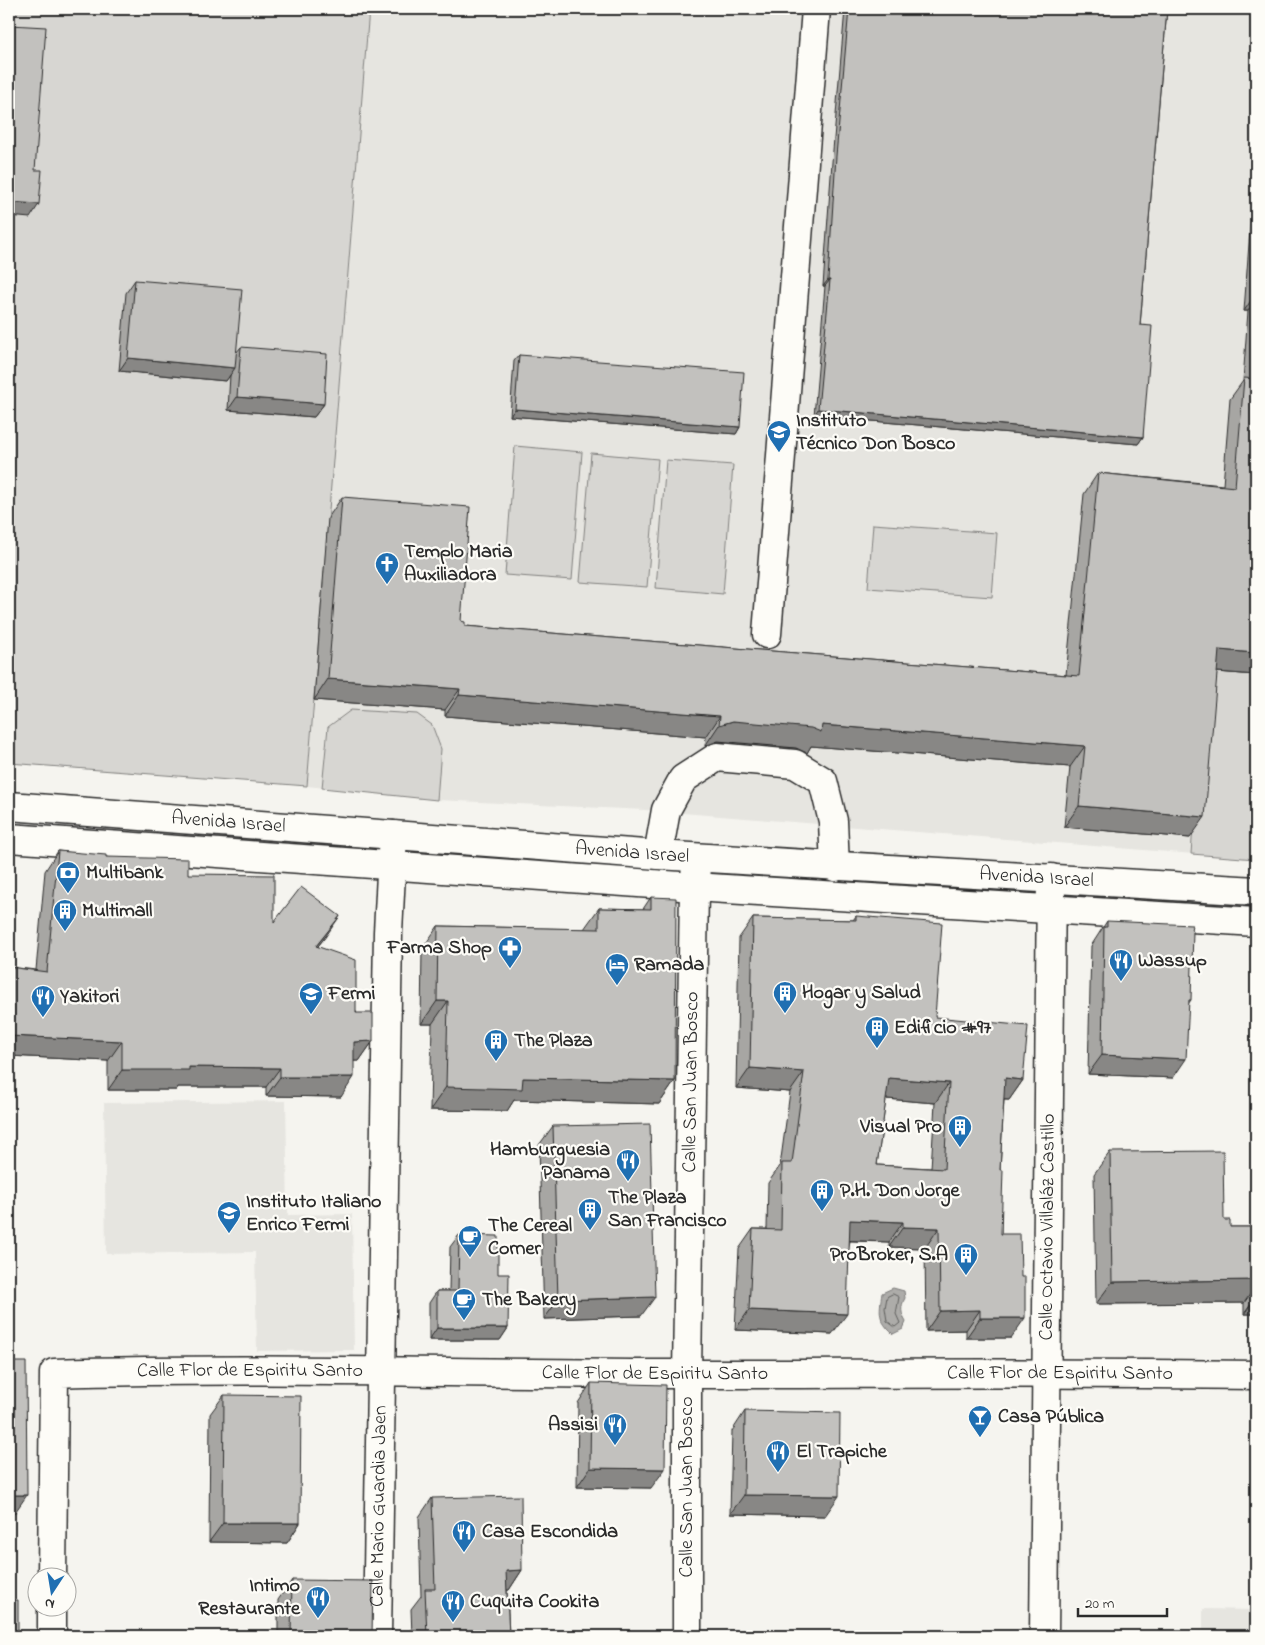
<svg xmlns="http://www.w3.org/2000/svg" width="1265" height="1645" font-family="'Indie Flower',sans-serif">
<rect width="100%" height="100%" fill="#f5f4ef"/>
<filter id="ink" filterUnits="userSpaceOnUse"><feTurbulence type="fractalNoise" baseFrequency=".02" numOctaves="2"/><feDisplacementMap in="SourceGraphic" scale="10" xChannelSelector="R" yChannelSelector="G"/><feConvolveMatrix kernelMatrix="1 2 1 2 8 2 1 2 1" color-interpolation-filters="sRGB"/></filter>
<g filter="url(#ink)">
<path fill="#e6e5e0" d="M 369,9 L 1256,9 L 1256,859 L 645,810 L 437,800 L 307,786 Z
M 286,1101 L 288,1215 L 352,1214 L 354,1350 L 257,1351 L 255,1252 L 106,1254 L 104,1103 Z
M 1203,1609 L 1256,1610 L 1256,1636 L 1203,1636 Z"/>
<path fill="#d7d6d2" stroke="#81807e" d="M 9,9 L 369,9 L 307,786 L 9,763 Z
M 515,446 L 582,452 L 572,580 L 505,575 Z
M 591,453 L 658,459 L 647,587 L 580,582 Z
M 666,460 L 733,465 L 723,594 L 656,588 Z
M 873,524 L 997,533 L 992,597 L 868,588 Z
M 1204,671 L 1256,675 L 1256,859 L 1191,854 Z
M 351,710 L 417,714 L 432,725 L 441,749 L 437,800 L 322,788 L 328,727 Z"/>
<path fill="#adaca9" stroke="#797877" d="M 893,1288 L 904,1291 L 905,1298 C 900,1307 901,1314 906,1322 L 903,1329 L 893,1334 C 878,1320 879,1313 882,1293 Z"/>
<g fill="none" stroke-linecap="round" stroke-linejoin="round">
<path stroke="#5f5f5d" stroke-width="1" d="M 893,1294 L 899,1297 L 896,1314 L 900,1323 L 895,1327 L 887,1321 L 885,1308 L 887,1297 Z"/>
<g stroke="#2b2b2b" stroke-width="31">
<g id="minor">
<path d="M 767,634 L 816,9"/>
<path d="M 658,855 L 666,810 L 683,779 L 717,757 L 795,764 L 823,781 L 833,821 L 835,867"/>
<path id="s1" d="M 52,1578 L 54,1373 C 266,1367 477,1374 688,1374 C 878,1374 1067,1372 1256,1375"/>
<path d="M 52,1636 L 52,1608"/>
<path id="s2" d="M 377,1636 L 388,932 L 393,835"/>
<path id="s3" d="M 687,1636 L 687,1374 L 694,887 L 697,858"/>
<path id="s4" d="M 1044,1636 L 1051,878"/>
</g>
</g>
<g stroke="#2b2b2b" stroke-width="31">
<g id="major">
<path id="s5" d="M 9,806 L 658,855 L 1256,891"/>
<path d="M 9,838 L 694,887 L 1256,922"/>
</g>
</g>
<use href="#minor" stroke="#fdfcf7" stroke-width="28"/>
<use href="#major" stroke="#fdfcf7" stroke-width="28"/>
</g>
<path fill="#a7a6a3" stroke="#2b2b2b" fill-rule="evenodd" d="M 845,9 L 1167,9 L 1140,325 L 1143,437 L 1138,444 L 814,416 L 825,286 L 823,286 L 832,162 Z
M 1256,149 L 1256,675 L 1217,672 L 1190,838 L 1064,827 L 1070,767 L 811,746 L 807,753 L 796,748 L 718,741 L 705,746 L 706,737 L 445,716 L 445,710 L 314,700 L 328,518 L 342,497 L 461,621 L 465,626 L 1066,675 L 1084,494 L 1098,473 L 1223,485 L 1230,399 L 1243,381 L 1248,311 L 1244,311 Z
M 135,280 L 236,353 L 241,347 L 324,404 L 314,417 L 228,410 L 230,375 L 226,381 L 119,371 L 126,293 Z
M 519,355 L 740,427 L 736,434 L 510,416 L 514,361 Z
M 58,851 L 106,857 L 188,874 L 274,922 L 326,936 L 318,946 L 373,1041 L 359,1061 L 354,1061 L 341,1097 L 266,1096 L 266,1087 L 178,1087 L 176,1090 L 108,1090 L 108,1061 L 9,1056 L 9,967 L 36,970 L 45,871 Z
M 651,897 L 675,1081 L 659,1104 L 514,1100 L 507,1111 L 430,1110 L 432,1024 L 421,1024 L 422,949 L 438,926 L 584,929 L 599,908 L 643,909 Z
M 856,916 L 935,1017 L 1023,1080 L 1009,1100 L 1004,1100 L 1000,1170 L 1001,1234 L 1011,1338 L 966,1338 L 966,1330 L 926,1331 L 925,1248 L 889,1247 L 889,1242 L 850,1241 L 832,1334 L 735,1330 L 739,1249 L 753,1229 L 767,1229 L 768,1183 L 780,1166 L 790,1092 L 736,1088 L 739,938 L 753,918 L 853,920 ZM 886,1099 L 935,1103 L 931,1168 L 877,1165 Z
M 1107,921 L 1191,1000 L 1188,1004 L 1173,1078 L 1088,1074 L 1091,946 Z
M 553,1126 L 641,1316 L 544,1319 L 539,1145 Z
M 1110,1152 L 1224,1220 L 1230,1227 L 1256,1227 L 1256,1314 L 1244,1314 L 1244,1303 L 1096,1304 L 1094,1174 Z
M 459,1235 L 498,1274 L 508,1328 L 500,1340 L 429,1340 L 429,1303 L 437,1291 L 449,1291 L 450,1247 Z
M 591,1383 L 651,1488 L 577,1487 L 578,1403 Z
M 224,1395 L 300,1523 L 287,1543 L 209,1542 L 210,1414 Z
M 745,1411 L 825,1516 L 730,1514 L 732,1431 Z
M 432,1498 L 522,1570 L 509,1590 L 507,1590 L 509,1636 L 412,1636 L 411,1609 L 421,1596 L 419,1517 Z
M 292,1580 L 372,1636 L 278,1636 L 278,1600 Z"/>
<path fill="#888785" stroke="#2b2b2b" d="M 9,202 L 39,204 L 30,218 L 9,216 Z
M 828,280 L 830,280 L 825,286 L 823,286 Z
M 1256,293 L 1256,300 L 1248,311 L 1244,311 Z
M 128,358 L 235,368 L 226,381 L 119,371 Z
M 237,397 L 324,404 L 314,417 L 228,410 Z
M 515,409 L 740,427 L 736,434 L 510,416 Z
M 818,409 L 1143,437 L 1138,444 L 814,416 Z
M 1219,650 L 1256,653 L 1256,675 L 1204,671 Z
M 328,679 L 460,689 L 445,710 L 314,700 Z
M 459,695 L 720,716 L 706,737 L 445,716 Z
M 733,721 L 822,725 L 1085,746 L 1070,767 L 811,746 L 807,753 L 796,748 L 718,741 L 705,746 L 719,725 Z
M 1079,806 L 1205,817 L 1190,838 L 1064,827 Z
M 340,916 L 326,936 L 303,965 L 316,946 Z
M 437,1001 L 448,1001 L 432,1024 L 421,1024 Z
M 9,1036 L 122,1041 L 108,1061 L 9,1056 Z
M 373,1041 L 359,1061 L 341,1061 L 354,1042 Z
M 1102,1055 L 1186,1059 L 1173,1078 L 1088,1074 Z
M 189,1067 L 280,1068 L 266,1087 L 178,1087 L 176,1090 L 108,1090 L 122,1070 Z
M 750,1068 L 804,1072 L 790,1092 L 736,1088 Z
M 280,1077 L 354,1077 L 341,1097 L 266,1096 Z
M 523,1078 L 675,1081 L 659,1104 L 514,1100 L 507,1111 L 430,1110 L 446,1087 Z
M 889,1078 L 949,1083 L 935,1103 L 875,1098 Z
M 1005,1078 L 1023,1080 L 1009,1100 L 991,1099 Z
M 850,1220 L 903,1222 L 889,1242 L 836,1240 Z
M 903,1227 L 939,1228 L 925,1248 L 889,1247 Z
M 1256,1280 L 1256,1286 L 1244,1303 L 1096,1304 L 1112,1282 Z
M 655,1297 L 641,1316 L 544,1319 L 558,1300 Z
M 1256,1297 L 1256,1314 L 1244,1314 Z
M 749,1310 L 847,1314 L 832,1334 L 735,1330 Z
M 980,1310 L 966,1330 L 926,1331 L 940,1311 Z
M 980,1318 L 1025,1318 L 1011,1338 L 966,1338 Z
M 437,1328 L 508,1328 L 500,1340 L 429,1340 Z
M 590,1468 L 665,1469 L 651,1488 L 577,1487 Z
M 9,1495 L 27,1495 L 9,1521 Z
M 744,1495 L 839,1496 L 825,1516 L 730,1514 Z
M 223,1523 L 300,1523 L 287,1543 L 209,1542 Z
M 522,1570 L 509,1590 L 492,1590 L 506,1571 Z"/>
<path fill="#c2c1be" stroke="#2b2b2b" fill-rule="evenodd" d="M 849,9 L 1167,9 L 1140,325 L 1152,326 L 1143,437 L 818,409 L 830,280 L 828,280 L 836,156 Z
M 10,25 L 46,27 L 35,170 L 42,170 L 39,204 L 9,202 L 9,44 Z
M 135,280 L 242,289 L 235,368 L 128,358 Z
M 241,347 L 327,354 L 324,404 L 237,397 Z
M 519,355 L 744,372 L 740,427 L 515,409 Z
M 1256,372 L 1256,653 L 1219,650 L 1205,817 L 1079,806 L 1085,746 L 822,725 L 821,732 L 811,728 L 733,721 L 719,725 L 720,716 L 459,695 L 460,689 L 328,679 L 342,497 L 470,507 L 461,621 L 465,622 L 465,626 L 1079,676 L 1098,473 L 1235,487 L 1244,378 L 1256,379 Z
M 58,851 L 106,855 L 106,857 L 188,859 L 188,874 L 274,875 L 274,922 L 301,887 L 340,916 L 316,946 L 356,960 L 356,1013 L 373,1013 L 373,1041 L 354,1042 L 354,1077 L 280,1077 L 280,1068 L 189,1067 L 189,1070 L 122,1070 L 122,1041 L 9,1036 L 9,967 L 47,972 Z
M 651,897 L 676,898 L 675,1081 L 523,1078 L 522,1089 L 446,1087 L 448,1001 L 437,1001 L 438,926 L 599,929 L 599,908 L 651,909 Z
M 856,916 L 942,923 L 935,1017 L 1028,1026 L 1023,1080 L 1005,1078 L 1000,1170 L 1003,1170 L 1001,1234 L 1020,1234 L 1021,1277 L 1025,1277 L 1025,1318 L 980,1318 L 980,1310 L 940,1311 L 939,1228 L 903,1227 L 903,1222 L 850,1220 L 847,1314 L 749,1310 L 753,1229 L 781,1230 L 782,1163 L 792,1163 L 804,1072 L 750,1068 L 753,918 L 856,920 ZM 889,1078 L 949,1083 L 944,1169 L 877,1165 Z
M 1107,921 L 1192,925 L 1191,930 L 1193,931 L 1191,1000 L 1189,1000 L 1186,1059 L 1102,1055 L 1104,927 L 1107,927 Z
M 650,1124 L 655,1297 L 558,1300 L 553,1126 Z
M 1223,1151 L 1224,1220 L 1230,1220 L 1230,1227 L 1256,1227 L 1256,1280 L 1112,1282 L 1110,1152 Z
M 459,1235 L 498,1236 L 498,1274 L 509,1274 L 508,1328 L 437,1328 L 437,1291 L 458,1291 Z
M 9,1362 L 26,1362 L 27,1495 L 9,1495 Z
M 591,1383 L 666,1385 L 665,1469 L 590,1468 Z
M 224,1395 L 301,1396 L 300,1523 L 223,1523 Z
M 745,1411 L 840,1413 L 839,1496 L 744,1495 Z
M 521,1496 L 522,1570 L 506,1571 L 509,1636 L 427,1636 L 425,1589 L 435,1589 L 432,1498 Z
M 292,1580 L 373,1581 L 372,1636 L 291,1636 Z
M 9,1600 L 18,1600 L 18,1636 L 9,1636 Z"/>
</g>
<defs>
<g id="school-pin" transform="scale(1.25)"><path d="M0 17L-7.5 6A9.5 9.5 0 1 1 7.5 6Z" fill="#1f6fb2" stroke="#fdfcf7"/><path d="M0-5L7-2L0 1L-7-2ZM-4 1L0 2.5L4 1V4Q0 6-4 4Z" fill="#fff"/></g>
<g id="church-pin" transform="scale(1.25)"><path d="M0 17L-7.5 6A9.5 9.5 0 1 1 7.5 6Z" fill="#1f6fb2" stroke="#fdfcf7"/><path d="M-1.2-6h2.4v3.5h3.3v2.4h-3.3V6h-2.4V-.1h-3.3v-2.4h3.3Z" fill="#fff"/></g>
<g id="bank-pin" transform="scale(1.25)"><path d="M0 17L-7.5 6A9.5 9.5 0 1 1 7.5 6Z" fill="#1f6fb2" stroke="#fdfcf7"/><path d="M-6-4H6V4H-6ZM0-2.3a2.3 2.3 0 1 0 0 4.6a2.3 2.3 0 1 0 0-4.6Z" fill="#fff"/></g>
<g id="building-pin" transform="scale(1.25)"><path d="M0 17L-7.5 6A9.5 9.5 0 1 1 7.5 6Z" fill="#1f6fb2" stroke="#fdfcf7"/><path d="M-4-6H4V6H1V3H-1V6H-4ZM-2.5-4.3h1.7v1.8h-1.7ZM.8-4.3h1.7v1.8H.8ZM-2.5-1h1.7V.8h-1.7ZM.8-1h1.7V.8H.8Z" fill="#fff"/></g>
<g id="pharmacy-pin" transform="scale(1.25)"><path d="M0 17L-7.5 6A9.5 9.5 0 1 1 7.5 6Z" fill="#1f6fb2" stroke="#fdfcf7"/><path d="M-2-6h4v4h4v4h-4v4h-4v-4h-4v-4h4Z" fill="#fff"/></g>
<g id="restaurant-pin" transform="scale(1.25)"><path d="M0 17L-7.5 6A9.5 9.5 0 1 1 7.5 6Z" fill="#1f6fb2" stroke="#fdfcf7"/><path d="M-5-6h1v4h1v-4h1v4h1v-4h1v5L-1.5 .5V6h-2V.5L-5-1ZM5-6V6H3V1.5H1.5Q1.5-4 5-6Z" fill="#fff"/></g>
<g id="hotel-pin" transform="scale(1.25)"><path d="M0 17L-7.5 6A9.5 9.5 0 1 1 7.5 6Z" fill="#1f6fb2" stroke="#fdfcf7"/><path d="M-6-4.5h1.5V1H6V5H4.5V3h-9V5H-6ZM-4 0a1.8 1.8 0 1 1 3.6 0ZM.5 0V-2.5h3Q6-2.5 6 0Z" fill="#fff"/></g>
<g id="cafe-pin" transform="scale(1.25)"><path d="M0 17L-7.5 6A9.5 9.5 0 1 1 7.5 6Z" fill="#1f6fb2" stroke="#fdfcf7"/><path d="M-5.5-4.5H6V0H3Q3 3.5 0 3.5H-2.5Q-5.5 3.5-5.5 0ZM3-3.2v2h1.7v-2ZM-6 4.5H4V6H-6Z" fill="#fff"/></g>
<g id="bar-pin" transform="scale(1.25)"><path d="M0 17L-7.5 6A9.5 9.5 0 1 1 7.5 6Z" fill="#1f6fb2" stroke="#fdfcf7"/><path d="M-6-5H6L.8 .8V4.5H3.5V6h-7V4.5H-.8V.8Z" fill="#fff"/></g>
</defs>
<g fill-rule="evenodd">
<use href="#school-pin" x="779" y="432"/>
<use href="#church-pin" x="387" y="564"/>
<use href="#bank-pin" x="68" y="873"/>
<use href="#building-pin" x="65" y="911"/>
<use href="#pharmacy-pin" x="510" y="948"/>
<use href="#restaurant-pin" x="1121" y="961"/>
<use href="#hotel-pin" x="617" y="965"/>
<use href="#building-pin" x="785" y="993"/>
<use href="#school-pin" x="311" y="994"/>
<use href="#restaurant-pin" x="43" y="997"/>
<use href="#building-pin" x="877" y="1028"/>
<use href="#building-pin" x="496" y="1041"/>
<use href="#building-pin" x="960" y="1127"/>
<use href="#restaurant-pin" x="628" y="1161"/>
<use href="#building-pin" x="822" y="1191"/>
<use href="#building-pin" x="590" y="1210"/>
<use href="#school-pin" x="229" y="1213"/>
<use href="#cafe-pin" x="470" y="1237"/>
<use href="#building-pin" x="966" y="1255"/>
<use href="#cafe-pin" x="464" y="1300"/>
<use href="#bar-pin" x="980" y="1417"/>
<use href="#restaurant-pin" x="615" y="1425"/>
<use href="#restaurant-pin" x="778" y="1452"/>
<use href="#restaurant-pin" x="464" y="1532"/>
<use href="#restaurant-pin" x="318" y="1598"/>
<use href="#restaurant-pin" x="453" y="1602"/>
</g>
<g text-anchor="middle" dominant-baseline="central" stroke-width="4.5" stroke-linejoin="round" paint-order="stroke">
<g font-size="20" font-weight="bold" fill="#2b2b2b" stroke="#fdfcf7" text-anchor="start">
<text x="796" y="421">Instituto<tspan x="796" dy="23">Técnico Don Bosco</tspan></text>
<text x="404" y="552">Templo Maria<tspan x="404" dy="23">Auxiliadora</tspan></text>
<text x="86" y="873">Multibank</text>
<text x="82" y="911">Multimall</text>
<text x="492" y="948" text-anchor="end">Farma Shop</text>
<text x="1138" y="961">Wassup</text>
<text x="634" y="965">Ramada</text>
<text x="802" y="993">Hogar y Salud</text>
<text x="328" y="994">Fermi</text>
<text x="60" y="997">Yakitori</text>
<text x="894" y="1028">Edificio #97</text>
<text x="514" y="1041">The Plaza</text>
<text x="942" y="1127" text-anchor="end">Visual Pro</text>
<text x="610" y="1150" text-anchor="end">Hamburguesia<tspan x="610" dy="23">Panama</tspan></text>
<text x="840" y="1191">P.H. Don Jorge</text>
<text x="608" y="1198">The Plaza<tspan x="608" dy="23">San Francisco</tspan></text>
<text x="246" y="1202">Instituto Italiano<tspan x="246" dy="23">Enrico Fermi</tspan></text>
<text x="488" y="1226">The Cereal<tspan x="488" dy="23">Corner</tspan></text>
<text x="948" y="1255" text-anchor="end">ProBroker, S.A</text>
<text x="482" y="1300">The Bakery</text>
<text x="998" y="1417">Casa Pública</text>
<text x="598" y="1425" text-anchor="end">Assisi</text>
<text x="796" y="1452">El Trapiche</text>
<text x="482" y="1532">Casa Escondida</text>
<text x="300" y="1586" text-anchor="end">Intimo<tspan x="300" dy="23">Restaurante</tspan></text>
<text x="470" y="1602">Cuquita Cookita</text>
</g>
<g font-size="20" fill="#2b2b2b" stroke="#fdfcf7">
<text stroke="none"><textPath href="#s5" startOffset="220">Avenida Israel</textPath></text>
<text stroke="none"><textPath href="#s5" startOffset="625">Avenida Israel</textPath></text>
<text stroke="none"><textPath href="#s5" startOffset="1030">Avenida Israel</textPath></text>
<text stroke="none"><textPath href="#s3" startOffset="554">Calle San Juan Bosco</textPath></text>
<text stroke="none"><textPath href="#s4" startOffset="409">Calle Octavio Villaláz Castillo</textPath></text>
<text stroke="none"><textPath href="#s1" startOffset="401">Calle Flor de Espiritu Santo</textPath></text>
<text stroke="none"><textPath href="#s1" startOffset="806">Calle Flor de Espiritu Santo</textPath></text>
<text stroke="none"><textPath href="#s1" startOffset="1211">Calle Flor de Espiritu Santo</textPath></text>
<text transform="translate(687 1487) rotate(-90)">Calle San Juan Bosco</text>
<text stroke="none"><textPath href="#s2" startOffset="130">Calle Mario Guardia Jaen</textPath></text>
</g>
</g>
<rect width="1265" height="1645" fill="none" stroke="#fdfcf7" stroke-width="30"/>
<rect x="15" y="15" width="1235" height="1615" fill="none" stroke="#2b2b2b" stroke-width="2" filter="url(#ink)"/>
<g transform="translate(52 1592) rotate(192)"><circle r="24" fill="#fdfcf7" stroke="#a9a8a5"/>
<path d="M0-4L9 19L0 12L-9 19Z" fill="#1f6fb2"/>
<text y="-8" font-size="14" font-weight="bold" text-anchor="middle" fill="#2b2b2b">N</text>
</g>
<path d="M1078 1608v8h89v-8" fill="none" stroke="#2b2b2b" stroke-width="2.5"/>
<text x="1085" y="1608" font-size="15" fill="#2b2b2b" stroke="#fdfcf7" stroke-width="4" paint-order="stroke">20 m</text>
</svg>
